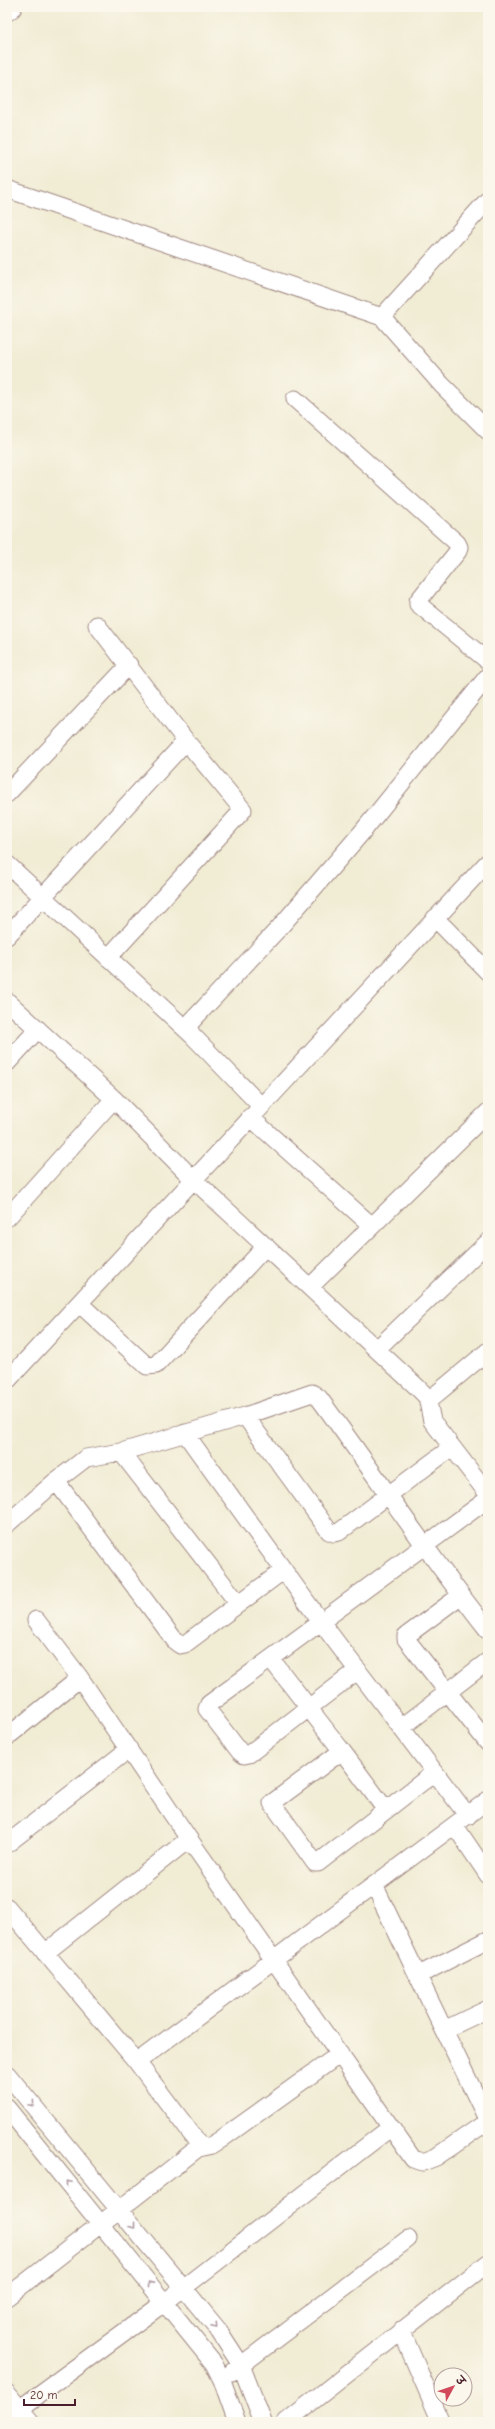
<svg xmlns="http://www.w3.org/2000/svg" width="495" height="2429" font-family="'Comic Neue','Playpen Sans Deva',sans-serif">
<rect width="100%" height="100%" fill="#fbf7ec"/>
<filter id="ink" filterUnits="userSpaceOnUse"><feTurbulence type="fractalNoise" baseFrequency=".025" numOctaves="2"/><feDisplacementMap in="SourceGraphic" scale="8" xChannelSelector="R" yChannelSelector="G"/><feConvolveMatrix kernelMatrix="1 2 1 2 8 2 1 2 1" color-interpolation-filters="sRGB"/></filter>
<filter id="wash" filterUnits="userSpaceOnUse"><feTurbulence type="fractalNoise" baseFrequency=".012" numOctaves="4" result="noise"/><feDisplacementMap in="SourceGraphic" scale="16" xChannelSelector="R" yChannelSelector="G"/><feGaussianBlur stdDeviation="0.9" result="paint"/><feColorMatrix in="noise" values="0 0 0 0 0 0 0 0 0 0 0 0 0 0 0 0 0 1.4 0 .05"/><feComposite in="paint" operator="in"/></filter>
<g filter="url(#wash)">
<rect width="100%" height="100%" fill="#f1ecd4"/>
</g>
<g filter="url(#ink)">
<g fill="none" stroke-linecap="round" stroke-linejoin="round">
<g stroke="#9e8680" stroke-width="19">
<path id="minor" d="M 7,189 L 382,317 L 441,384 L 488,431
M 382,317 L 488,200
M 295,399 L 457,543 L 459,547 L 458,551 L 418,601 L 418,604 L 488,661
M 97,625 L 186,741 L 243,810 L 108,958
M 7,794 L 129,665
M 7,864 L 192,1035
M 435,918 L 488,972
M 7,936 L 186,741
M 7,1001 L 114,1099 L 193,1179 L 417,1387 L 427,1397 L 432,1421 L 488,1494
M 7,1063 L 38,1029
M 261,1106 L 192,1035 L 189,1029 L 190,1023 L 280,927 L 363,831 L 488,676
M 250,1117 L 372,1226
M 7,1218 L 114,1099
M 310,1287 L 488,1112
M 80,1304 L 147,1366 L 156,1365 L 266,1246
M 377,1349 L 488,1242
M 7,1381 L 488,862
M 427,1397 L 434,1396 L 488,1351
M 245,1416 L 329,1531 L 334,1533 L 339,1532 L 451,1448
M 185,1433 L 321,1622 L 468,1816
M 121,1452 L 238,1603
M 56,1481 L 176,1642 L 180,1645 L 185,1644 L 284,1570
M 7,1524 L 56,1481 L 86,1458 L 121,1452 L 245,1416 L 312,1393 L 319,1398 C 376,1475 428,1555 488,1630
M 460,1596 L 406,1636 L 406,1639 L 488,1743
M 36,1620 L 80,1678 L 189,1839 L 413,2159 L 423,2162 L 436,2157 L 488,2121
M 271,1659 L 342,1751 L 272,1803 L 315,1863 L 318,1863 L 435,1772
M 358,1670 L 249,1754 L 244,1755 L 240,1752 L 207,1709 L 209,1704 L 488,1499
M 401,1728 L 488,1661
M 7,1737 L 80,1678
M 342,1751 L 386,1810
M 455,1826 L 488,1875
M 7,1844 L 129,1749
M 374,1885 L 488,2121
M 7,1907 L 137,2062 L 196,2140 L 198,2148 L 7,2297
M 45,1953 L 189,1839
M 419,1975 L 488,1940
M 446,2029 L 488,2009
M 137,2062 L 488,1800
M 7,2074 L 219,2331 L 241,2365 L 263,2422
M 7,2108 L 214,2364 L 222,2380 L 237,2422
M 198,2148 L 212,2145 L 220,2140 L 340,2054
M 401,2330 L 441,2422
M 232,2372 L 408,2239
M 7,2393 L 31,2422
M 7,2418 L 165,2302 L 390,2128
M 286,2422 L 488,2263"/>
</g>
<g stroke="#9e8680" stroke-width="23">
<path id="tertiary" d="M 7,10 L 11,7"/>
</g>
<use href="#minor" stroke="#fff" stroke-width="17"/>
<use href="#tertiary" stroke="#fff" stroke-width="21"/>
</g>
<defs><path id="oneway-chevron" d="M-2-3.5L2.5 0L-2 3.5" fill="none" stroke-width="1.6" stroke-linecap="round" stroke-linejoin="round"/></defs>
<g stroke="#ae9aa0">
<use href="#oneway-chevron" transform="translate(32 2104) rotate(50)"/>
<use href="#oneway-chevron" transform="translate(68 2183) rotate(-129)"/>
<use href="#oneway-chevron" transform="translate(133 2226) rotate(52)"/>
<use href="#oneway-chevron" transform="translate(150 2284) rotate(-129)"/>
<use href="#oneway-chevron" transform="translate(215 2326) rotate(49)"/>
</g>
</g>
<rect width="495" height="2429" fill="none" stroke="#fbf7ec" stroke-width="24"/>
<g transform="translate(453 2387) rotate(50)"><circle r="19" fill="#fbf7ec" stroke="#b4a19f"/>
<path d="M0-3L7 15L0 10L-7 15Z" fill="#d1495b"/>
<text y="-6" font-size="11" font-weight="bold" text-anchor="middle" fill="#4a1f2b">उ</text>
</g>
<path d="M24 2399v6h51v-6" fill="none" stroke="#4a1f2b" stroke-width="2"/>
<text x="30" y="2399" font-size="12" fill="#4a1f2b" stroke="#fbf7ec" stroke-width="3" paint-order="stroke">20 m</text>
</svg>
